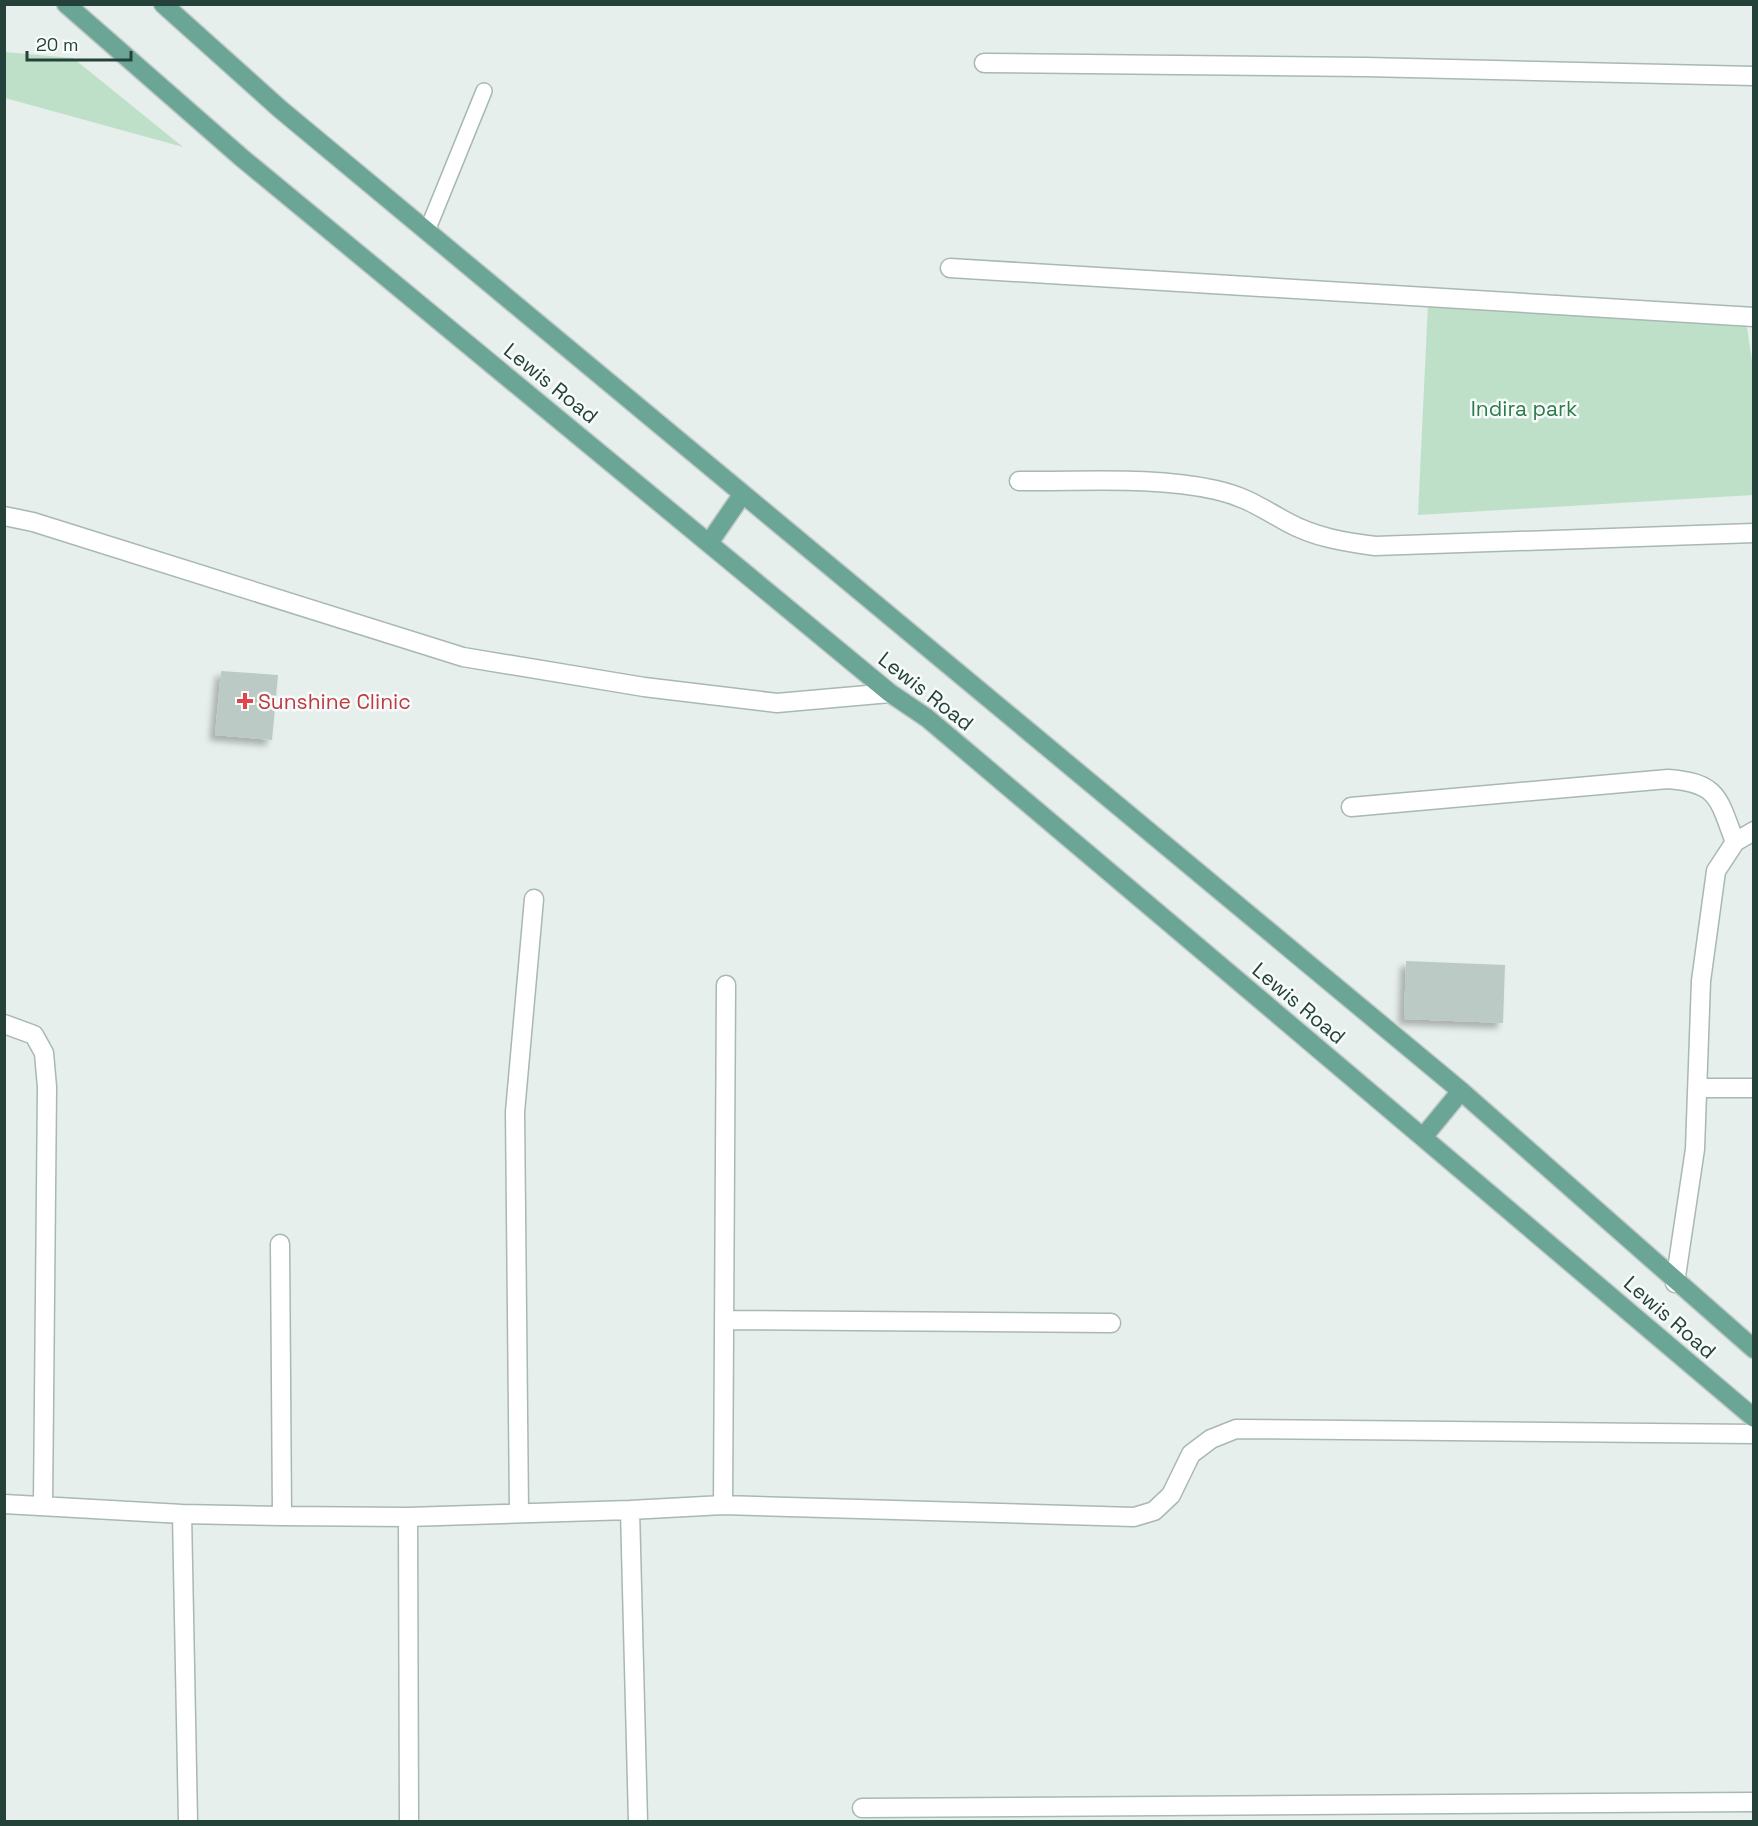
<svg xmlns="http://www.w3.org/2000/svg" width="1758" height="1826" font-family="'Space Grotesk',sans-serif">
<defs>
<filter id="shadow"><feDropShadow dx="-5.5" dy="5.5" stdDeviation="3" flood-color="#0004"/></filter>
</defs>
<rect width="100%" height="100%" fill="#e6efeb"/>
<path fill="#bfe0c8" d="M 4,52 L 73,58 L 183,147 L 5,98 Z
M 1428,303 L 1745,314 L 1754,374 L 1753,495 L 1418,515 Z"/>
<path fill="#bbcac4" filter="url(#shadow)" d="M 221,671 L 278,675 L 272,740 L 215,735 Z
M 1406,961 L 1505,965 L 1503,1023 L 1404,1019 Z"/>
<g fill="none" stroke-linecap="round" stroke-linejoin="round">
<g stroke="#a8b8b2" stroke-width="18">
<path id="service" d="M 427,231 L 484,91"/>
</g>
<g stroke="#a8b8b2" stroke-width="21">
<path id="minor" d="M 984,63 L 1365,67 L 1754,76
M 950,268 L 1754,317
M 1019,481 C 1084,482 1153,476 1216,490 C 1247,497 1261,508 1287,522 C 1314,537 1344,542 1375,546 L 1754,533
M 1351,807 L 1668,779 C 1719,783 1718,798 1735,842
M 4,1024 L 34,1035 L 44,1053 L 47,1087 L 43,1504
M 1699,1088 L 1754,1088
M 280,1244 L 282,1516
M 1675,1283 L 1695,1149 L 1701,981 L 1716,871 L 1735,842 L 1754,831
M 724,1320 L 1111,1323
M 4,1504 L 182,1514 L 282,1516 L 408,1517 L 630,1510 L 723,1505 L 1134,1517 L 1154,1511 L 1171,1495 L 1191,1454 L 1211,1439 L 1236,1429 L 1754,1434
M 723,1505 L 726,985
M 630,1510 L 638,1822
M 519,1512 L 515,1112 L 534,899
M 182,1514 L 188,1822
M 408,1517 L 409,1822
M 862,1808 L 1754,1802"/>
</g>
<g stroke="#a8b8b2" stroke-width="21">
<path id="tertiary" d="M 4,516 L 33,522 L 463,657 L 644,687 L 777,703 L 890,693"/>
</g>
<g stroke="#c2cac8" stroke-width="21">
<path id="primary" d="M 66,4 L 242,158 L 890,693 L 927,718 C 1202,952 1480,1183 1754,1418
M 163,4 L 280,109 L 1461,1091 L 1754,1349
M 709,543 L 742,495
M 1424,1136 L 1461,1091"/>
</g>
<use href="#service" stroke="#fff" stroke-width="15"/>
<use href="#minor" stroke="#fff" stroke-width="18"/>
<use href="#tertiary" stroke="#fff" stroke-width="18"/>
<use href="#primary" stroke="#6aa596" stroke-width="18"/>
</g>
<path fill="#e0444e" stroke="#f7fbf9" stroke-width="2" d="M242 692h6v6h6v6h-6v6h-6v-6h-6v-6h6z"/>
<g text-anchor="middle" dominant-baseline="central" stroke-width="5" stroke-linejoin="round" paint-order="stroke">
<g font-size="21" fill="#24423a" stroke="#f7fbf9">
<text transform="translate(551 383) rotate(39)">Lewis Road</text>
<text transform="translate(926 691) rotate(38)">Lewis Road</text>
<text transform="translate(1299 1003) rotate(40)">Lewis Road</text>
<text transform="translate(1670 1317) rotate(41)">Lewis Road</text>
</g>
<g font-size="21" fill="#2d7a4b" stroke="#f7fbf9">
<text x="1524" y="408">Indira park</text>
</g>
<g font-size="21" fill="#be3a42" stroke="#f7fbf9" text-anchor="start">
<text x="258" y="701">Sunshine Clinic</text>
</g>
</g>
<rect width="1758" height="1826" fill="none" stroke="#24423a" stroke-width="12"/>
<path d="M27 51v9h104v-9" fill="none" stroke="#24423a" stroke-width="3"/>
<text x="36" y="51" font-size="18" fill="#24423a" stroke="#f7fbf9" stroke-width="4.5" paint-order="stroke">20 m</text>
</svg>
